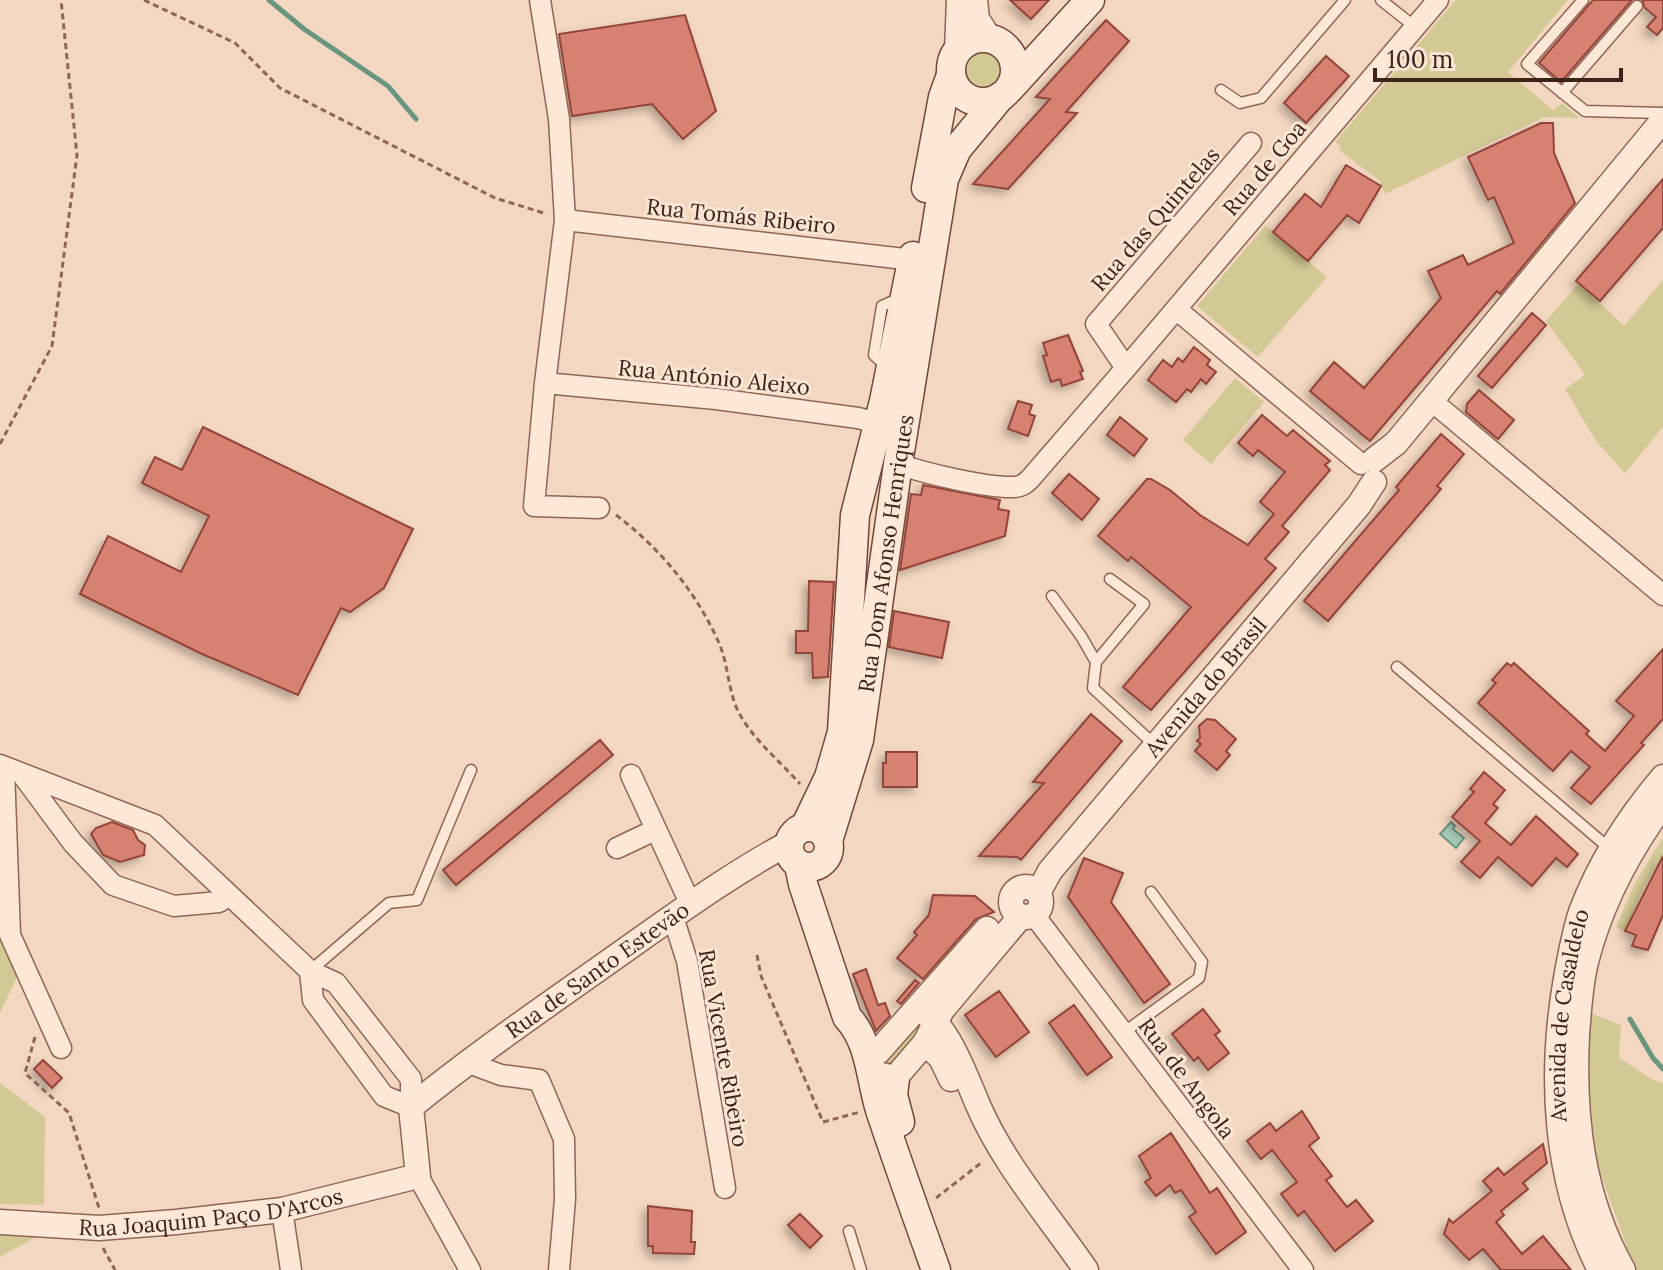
<svg xmlns="http://www.w3.org/2000/svg" width="1663" height="1270" font-family="Lora,serif">
<defs>
<filter id="shadow"><feDropShadow dx="-4.5" dy="4.5" stdDeviation="4" flood-color="#0004"/></filter>
</defs>
<rect width="100%" height="100%" fill="#f3d7c1"/>
<path fill="#d3c994" d="M 1456,0 L 1568,0 L 1508,72 L 1553,110 L 1562,103 L 1579,118 L 1544,117 L 1385,194 L 1379,180 L 1340,151 L 1341,147 L 1335,142 Z
M960 69a23 23 0 1 1 46 0a23 23 0 1 1-46 0Z
M 1266,225 L 1327,277 L 1258,357 L 1197,306 Z
M 1663,280 L 1663,427 L 1625,473 L 1596,441 L 1565,389 L 1585,375 L 1546,321 L 1579,283 L 1624,326 Z
M 1235,378 L 1264,402 L 1211,464 L 1183,440 Z
M 1663,837 L 1663,856 L 1643,889 L 1625,931 L 1616,927 L 1634,885 Z
M 0,917 L 17,977 L 0,1013 Z
M 1590,1013 L 1621,1025 L 1619,1058 L 1653,1080 L 1663,1083 L 1663,1270 L 1635,1270 L 1594,1155 L 1587,1086 Z
M 915,1023 L 922,1027 L 922,1033 L 887,1069 L 881,1059 Z
M 0,1083 L 45,1117 L 44,1205 L 0,1204 Z
M 0,1231 L 36,1237 L 0,1257 Z"/>
<path fill="#a4c5b3" stroke="#6a957f" stroke-width="2" d="M 1451,822 L 1455,826 L 1453,829 L 1464,838 L 1456,848 L 1440,834 Z"/>
<g fill="none" stroke-linecap="round" stroke-linejoin="round">
<path stroke="#6a957f" stroke-width="5" d="M 269,0 L 304,29 L 388,86 L 416,119
M 1630,1019 L 1653,1058 L 1663,1069"/>
</g>
<path fill="#d68172" stroke="#924439" stroke-width="2" filter="url(#shadow)" d="M 1010,0 L 1049,0 L 1031,19 Z
M 1593,0 L 1632,0 L 1561,82 L 1539,63 Z
M 1642,0 L 1663,0 L 1663,28 L 1657,35 L 1647,27 L 1656,17 L 1645,8 Z
M 685,15 L 716,111 L 683,139 L 652,104 L 572,116 L 559,34 Z
M 1106,20 L 1129,41 L 1066,112 L 1077,113 L 1008,189 L 973,184 L 1050,99 L 1036,97 Z
M 1326,56 L 1349,76 L 1306,123 L 1284,103 Z
M 1541,123 L 1553,123 L 1554,153 L 1575,203 L 1500,294 L 1497,291 L 1370,441 L 1310,391 L 1334,362 L 1364,388 L 1441,298 L 1428,271 L 1463,255 L 1468,265 L 1514,243 L 1494,197 L 1488,200 L 1468,157 Z
M 1346,165 L 1381,186 L 1359,223 L 1347,215 L 1308,261 L 1273,232 L 1305,194 L 1321,207 Z
M 1663,179 L 1663,228 L 1600,301 L 1576,281 Z
M 1532,313 L 1546,325 L 1492,388 L 1478,376 Z
M 1068,335 L 1083,371 L 1080,372 L 1083,379 L 1062,386 L 1060,379 L 1051,382 L 1043,356 L 1047,355 L 1043,343 Z
M 1194,347 L 1210,360 L 1207,365 L 1216,372 L 1206,384 L 1201,379 L 1191,392 L 1187,389 L 1176,402 L 1148,380 L 1163,360 L 1172,367 L 1178,358 L 1183,362 Z
M 1479,390 L 1514,420 L 1498,439 L 1466,412 L 1467,404 Z
M 1018,401 L 1032,405 L 1029,414 L 1035,416 L 1028,436 L 1008,429 Z
M 1262,415 L 1287,436 L 1293,430 L 1330,461 L 1325,465 L 1330,470 L 1282,526 L 1289,532 L 1265,559 L 1276,568 L 1151,710 L 1123,687 L 1191,607 L 1131,557 L 1128,561 L 1098,536 L 1147,479 L 1151,479 L 1170,490 L 1200,515 L 1248,545 L 1274,514 L 1260,502 L 1285,472 L 1258,450 L 1253,456 L 1238,443 Z
M 1120,417 L 1147,439 L 1134,456 L 1107,435 Z
M 203,427 L 413,529 L 384,588 L 350,612 L 341,608 L 298,695 L 200,653 L 80,594 L 108,536 L 181,572 L 209,516 L 142,483 L 155,457 L 182,470 Z
M 1441,434 L 1464,454 L 1437,486 L 1441,489 L 1328,621 L 1304,601 L 1399,490 L 1396,487 Z
M 1069,474 L 1099,499 L 1082,520 L 1052,493 Z
M 923,485 L 1000,500 L 998,509 L 1009,511 L 1005,536 L 900,570 L 911,494 L 921,495 Z
M 809,581 L 834,582 L 828,677 L 813,678 L 812,653 L 796,653 L 796,631 L 808,631 Z
M 894,611 L 949,622 L 942,658 L 889,647 Z
M 1663,649 L 1663,719 L 1641,743 L 1644,745 L 1591,804 L 1571,788 L 1590,767 L 1571,751 L 1553,771 L 1478,703 L 1496,683 L 1492,680 L 1507,663 L 1511,666 L 1514,663 L 1589,731 L 1586,734 L 1605,751 L 1634,716 L 1616,701 Z
M 1091,714 L 1122,741 L 1021,860 L 1017,857 L 979,856 L 1044,783 L 1033,782 Z
M 1207,719 L 1215,720 L 1236,739 L 1226,751 L 1230,755 L 1217,770 L 1195,751 L 1201,744 L 1197,741 L 1200,738 L 1199,726 Z
M 600,740 L 613,755 L 456,885 L 443,870 Z
M 886,752 L 917,752 L 917,787 L 883,787 L 883,763 L 886,763 Z
M 1484,772 L 1505,790 L 1493,804 L 1498,808 L 1485,823 L 1511,845 L 1536,816 L 1578,854 L 1567,867 L 1556,858 L 1532,886 L 1498,857 L 1480,878 L 1461,862 L 1480,841 L 1452,817 L 1474,792 L 1470,789 Z
M 112,822 L 133,830 L 138,840 L 145,845 L 144,855 L 120,862 L 103,855 L 91,834 L 96,828 Z
M 1663,856 L 1663,915 L 1648,950 L 1632,946 L 1636,935 L 1625,931 Z
M 1084,858 L 1123,873 L 1111,902 L 1170,984 L 1144,1003 L 1068,897 Z
M 933,895 L 975,896 L 994,912 L 976,919 L 923,979 L 897,958 L 917,935 L 914,932 L 929,915 Z
M 866,969 L 878,1005 L 885,1003 L 890,1016 L 876,1031 L 853,974 Z
M 915,980 L 919,983 L 901,1004 L 897,1001 Z
M 999,991 L 1029,1032 L 996,1057 L 965,1015 Z
M 1074,1005 L 1112,1057 L 1087,1075 L 1049,1023 Z
M 1203,1009 L 1220,1031 L 1215,1035 L 1229,1053 L 1208,1070 L 1198,1057 L 1194,1061 L 1172,1034 Z
M 43,1060 L 62,1078 L 52,1088 L 34,1069 Z
M 1302,1111 L 1319,1138 L 1309,1146 L 1332,1176 L 1326,1180 L 1347,1207 L 1356,1200 L 1373,1221 L 1335,1251 L 1304,1211 L 1298,1216 L 1281,1194 L 1297,1182 L 1272,1150 L 1261,1159 L 1247,1141 L 1270,1123 L 1276,1131 Z
M 1171,1133 L 1210,1193 L 1217,1188 L 1246,1232 L 1216,1254 L 1189,1217 L 1196,1212 L 1181,1190 L 1175,1193 L 1170,1185 L 1156,1196 L 1145,1182 L 1151,1178 L 1139,1156 Z
M 1543,1144 L 1547,1163 L 1523,1183 L 1528,1189 L 1501,1211 L 1504,1215 L 1496,1222 L 1522,1254 L 1543,1236 L 1571,1270 L 1501,1270 L 1483,1249 L 1469,1260 L 1444,1234 L 1449,1219 L 1453,1223 L 1492,1191 L 1483,1181 L 1498,1168 L 1504,1175 Z
M 648,1206 L 692,1211 L 691,1242 L 695,1242 L 694,1254 L 653,1253 L 653,1246 L 648,1246 Z
M 800,1214 L 822,1236 L 810,1248 L 788,1225 Z"/>
<g fill="none" stroke-linecap="round" stroke-linejoin="round">
<g stroke="#906556" stroke-width="13">
<path id="service" d="M 1381,0 L 1415,27
M 1583,0 L 1527,64 L 1585,111 L 1663,113
M 1221,90 L 1240,103 L 1261,98 L 1345,0
M 1562,93 L 1637,6
M 888,368 L 874,355 L 882,306 L 900,298
M 1052,596 L 1081,636 L 1096,662 L 1093,688 L 1146,737
M 1096,662 L 1144,604 L 1110,579
M 1397,667 L 1610,849
M 310,971 L 389,903 L 417,900 L 471,770
M 1123,1033 L 1199,978 L 1202,962 L 1151,892
M 849,1231 L 861,1270"/>
</g>
<g stroke="#906556" stroke-width="23">
<path id="minor" d="M 540,0 L 559,119 L 565,220 L 545,383 L 534,506 L 599,508
M 565,220 L 922,261
M 1176,309 L 1361,464
M 1126,368 L 1438,0
M 545,383 L 716,399 L 858,418 L 878,423
M 1439,407 L 1663,595
M 898,464 C 924,473 986,488 1013,487 C 1021,487 1025,484 1030,479 L 1126,368 L 1096,324 L 1251,143
M 0,765 L 155,825 L 310,971 L 336,983 L 411,1079 L 411,1107 L 384,1096 L 313,1000 L 310,971
M 4,769 L 10,935 L 61,1048
M 631,775 L 691,905
M 24,777 L 73,843 L 113,885 L 174,906 L 219,902 L 228,896
M 617,848 L 655,830
M 1034,915 L 1303,1270
M 673,917 L 687,961 L 725,1188
M 466,1062 L 501,1075 L 539,1080 L 564,1139 L 565,1199 L 559,1270
M 418,1176 L 470,1270
M 282,1210 L 291,1270"/>
</g>
<g stroke="#906556" stroke-width="27">
<g id="tertiary">
<path d="M 975,0 L 977,19 L 990,39"/>
<path d="M 957,51 L 959,0"/>
<path d="M 1374,460 L 1396,443 L 1663,120"/>
<circle cx="1026" cy="902" r="15"/>
<path id="s1" d="M 1038,893 L 1050,871 L 1359,505 L 1374,482"/>
<path d="M 916,1010 C 945,1015 967,1080 978,1105 C 1002,1162 1051,1219 1086,1270"/>
<path d="M 925,1043 L 941,1058 L 951,1079"/>
<path d="M 868,1057 L 878,1052 L 987,929"/>
<path d="M 877,1074 L 895,1078 L 925,1043 L 942,1010 L 1021,916"/>
<path id="s2" d="M 0,1222 L 99,1228 L 176,1222 L 282,1210 L 418,1176 L 411,1107 C 476,1054 545,1007 614,958 C 671,918 727,876 789,843"/>
<path id="s3" d="M 1600,1270 C 1554,1180 1549,1076 1566,978 C 1570,956 1574,933 1581,912 C 1599,864 1630,816 1663,777"/>
<path d="M 1623,1270 C 1582,1197 1573,1117 1577,1035 C 1579,1011 1580,986 1586,962 C 1600,906 1629,851 1663,804"/>
</g>
</g>
<g stroke="#724639" stroke-width="31">
<g id="secondary">
<circle cx="983" cy="70" r="32"/>
<path d="M 1010,88 L 1090,0"/>
<path d="M 926,188 L 943,97 L 951,75"/>
<circle cx="809" cy="847" r="20"/>
<path d="M 805,827 L 829,777 L 842,732 L 855,515 L 884,401 L 913,256"/>
<path id="s4" d="M 828,841 L 859,740 L 898,464 L 944,179 L 957,149 L 1000,97"/>
<path d="M 799,865 L 803,884 L 847,1017 C 871,1043 870,1078 880,1110 C 898,1164 917,1217 936,1270"/>
<path d="M 895,1078 L 893,1095 L 900,1122"/>
</g>
</g>
<path stroke="#906556" stroke-width="3" stroke-dasharray="6 4" stroke-linecap="butt" d="M 144,0 L 235,43 L 280,88 L 495,198 L 547,214
M 0,444 L 52,346 L 77,155 L 61,0
M 616,515 C 660,548 697,593 719,643 C 728,664 728,688 737,709 C 751,738 778,759 800,784
M 757,955 L 761,976 L 823,1122 L 860,1112
M 35,1037 L 25,1073 L 69,1113 L 99,1208
M 936,1198 L 981,1163
M 103,1248 L 115,1270"/>
<use href="#service" stroke="#fde7d6" stroke-width="10"/>
<use href="#minor" stroke="#fde7d6" stroke-width="20"/>
<use href="#tertiary" stroke="#fde7d6" stroke-width="24"/>
<use href="#secondary" stroke="#fde7d6" stroke-width="28"/>
</g>
<g text-anchor="middle" dominant-baseline="central" stroke-width="6" stroke-linejoin="round" paint-order="stroke">
<g font-size="22" fill="#3e231c" stroke="#fae4d2">
<text transform="translate(1264 168) rotate(-50)">Rua de Goa</text>
<text transform="translate(741 216) rotate(6)">Rua Tomás Ribeiro</text>
<text transform="translate(1155 219) rotate(-49)">Rua das Quintelas</text>
<text transform="translate(714 377) rotate(6)">Rua António Aleixo</text>
<text stroke="none"><textPath href="#s4" startOffset="294">Rua Dom Afonso Henriques</textPath></text>
<text stroke="none"><textPath href="#s1" startOffset="266">Avenida do Brasil</textPath></text>
<text stroke="none"><textPath href="#s2" startOffset="724">Rua de Santo Estevão</textPath></text>
<text stroke="none"><textPath href="#s3" startOffset="262">Avenida de Casaldelo</textPath></text>
<text transform="translate(724 1048) rotate(80)">Rua Vicente Ribeiro</text>
<text transform="translate(1187 1078) rotate(53)">Rua de Angola</text>
<text stroke="none"><textPath href="#s2" startOffset="212">Rua Joaquim Paço D'Arcos</textPath></text>
</g>
</g>
<path d="M1375 68v12h246v-12" fill="none" stroke="#3e231c" stroke-width="4"/>
<text x="1387" y="68" font-size="24" fill="#3e231c" stroke="#fae4d2" stroke-width="6" paint-order="stroke">100 m</text>
</svg>
